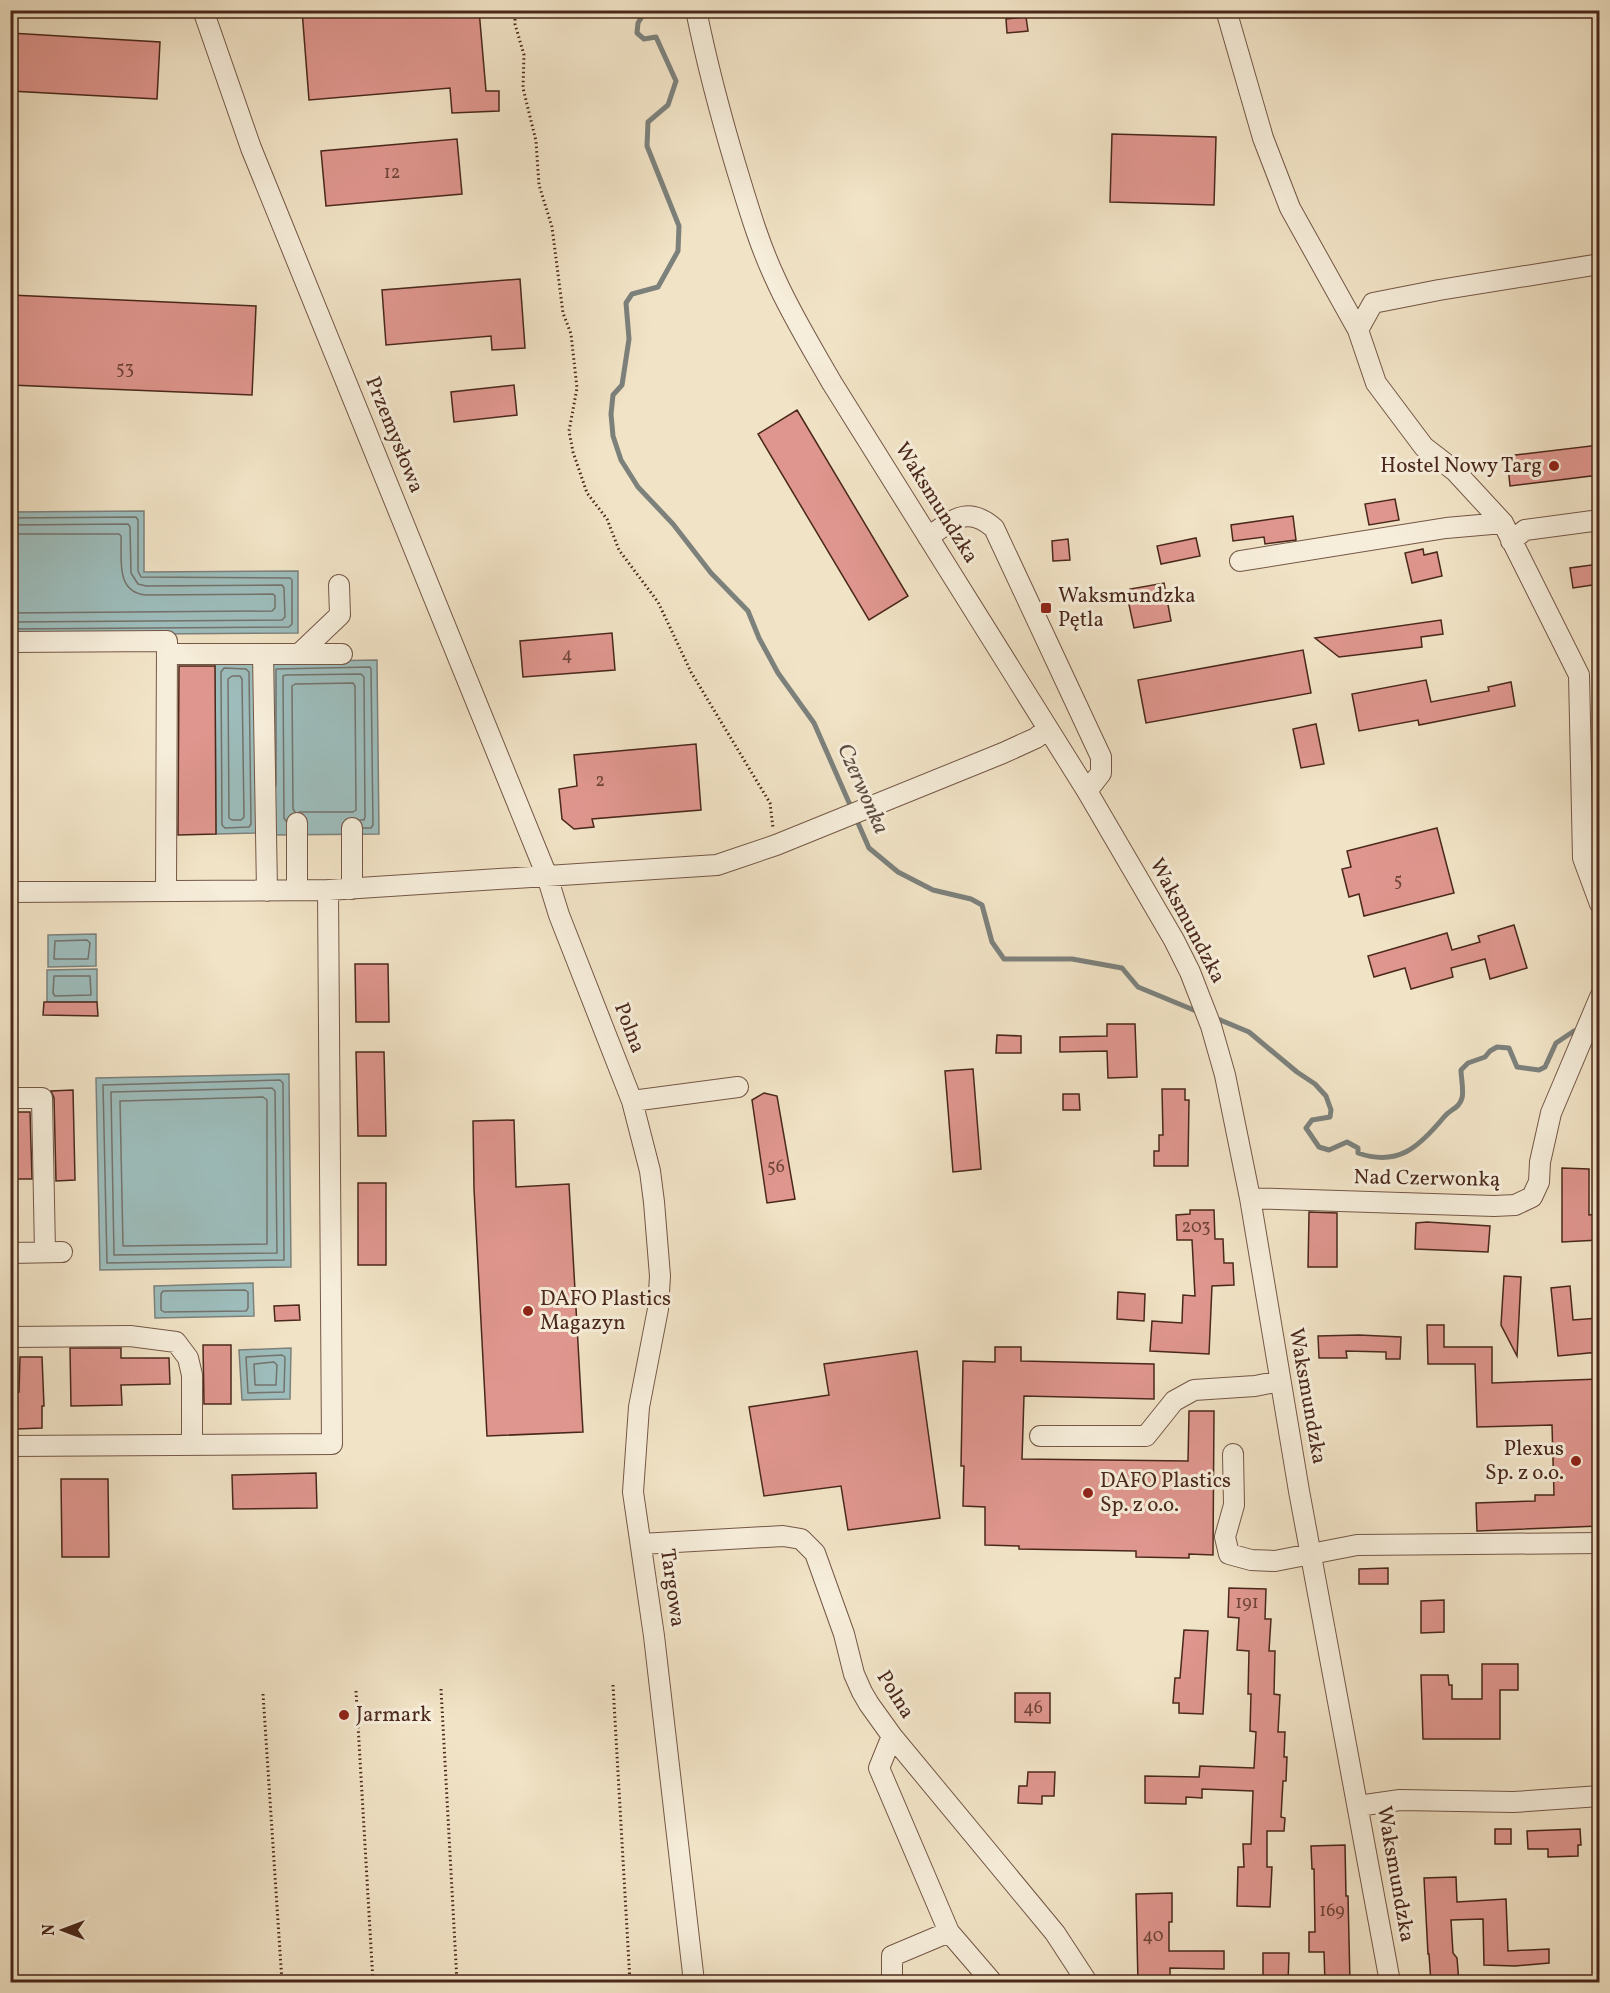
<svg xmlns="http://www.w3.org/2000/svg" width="1610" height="1993" font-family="Vollkorn,serif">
<rect width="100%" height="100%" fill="#f1e3c6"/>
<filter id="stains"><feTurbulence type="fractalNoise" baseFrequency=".00333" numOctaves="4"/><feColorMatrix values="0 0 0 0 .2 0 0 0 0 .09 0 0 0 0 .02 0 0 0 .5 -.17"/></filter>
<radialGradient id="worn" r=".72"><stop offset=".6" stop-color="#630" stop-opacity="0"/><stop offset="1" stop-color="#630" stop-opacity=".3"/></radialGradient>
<path fill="#9dbdbc" stroke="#7c817c" stroke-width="1.5" d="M 144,511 L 144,572 L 298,571 L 298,633 L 11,635 L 10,512 Z
M 377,660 L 379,834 L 271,835 L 269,662 Z
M 215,662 L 255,663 L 257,833 L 216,834 Z
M 96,934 L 96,966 L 48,967 L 48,935 Z
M 97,969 L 97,1002 L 47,1002 L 47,970 Z
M 289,1074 L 291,1267 L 100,1270 L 96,1078 Z
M 253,1283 L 254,1316 L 155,1318 L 154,1286 Z
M 291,1348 L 290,1399 L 242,1400 L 239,1350 Z"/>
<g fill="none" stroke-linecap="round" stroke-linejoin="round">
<path stroke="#74726c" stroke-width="1.5" d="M 10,518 L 136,517 L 138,520 L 138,571 L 141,577 L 290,578 L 292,580 L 292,624 L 289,627 L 10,629
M 10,525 L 128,524 L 130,527 L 131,573 L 138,584 L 146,586 L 282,585 L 284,588 L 285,617 L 282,620 L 10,622
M 10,534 L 119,534 L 121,536 C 122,559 115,592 146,595 L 273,594 L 275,596 L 275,608 L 272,611 L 10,613
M 224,668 L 246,669 L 249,672 L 251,824 L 249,827 L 225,828 L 222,825 L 221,672 Z
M 232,676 L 240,676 L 242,679 L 244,817 L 241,820 L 232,820 L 229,818 L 228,679 Z
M 276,786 L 276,669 L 370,667 L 371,669 L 373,825 L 371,828 L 363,828
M 295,812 L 293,809 L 292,686 L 295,684 L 353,683 L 355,686 L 356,810 L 353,812 L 299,812
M 286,821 L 284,818 L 283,676 L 286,675 L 361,674 L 364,677 L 365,817 L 364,820 L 360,820
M 87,940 L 90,943 L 88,959 L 54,959 L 55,941 Z
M 54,976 L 90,976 L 91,995 L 55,996 L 53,993 Z
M 280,1080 L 283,1083 L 284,1260 L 107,1263 L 103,1085 Z
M 272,1088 L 275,1091 L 277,1253 L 114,1255 L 111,1092 Z
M 263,1097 L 267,1100 L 267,1244 L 123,1246 L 120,1101 Z
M 245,1290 L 248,1292 L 248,1308 L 246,1311 L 164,1312 L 161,1310 L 161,1294 L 163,1291 Z
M 282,1355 L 285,1357 L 284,1392 L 248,1393 L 246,1357 Z
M 274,1362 L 277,1365 L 276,1385 L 255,1385 L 254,1364 Z"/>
<path stroke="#7c817c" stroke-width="5" d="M 646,10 L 638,23 L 637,33 L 644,39 L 656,37 L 676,81 L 668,105 L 648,122 L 647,146 L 679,226 L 678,251 L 658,287 L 632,294 L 626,303 L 629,339 L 622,385 L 613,395 L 611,414 L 613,436 L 621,460 L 638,487 L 673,524 L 711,573 L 748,611 L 759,638 L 778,673 L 814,723 L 869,848 L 898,872 L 933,890 L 971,899 L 982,905 L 992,942 L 1004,959 L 1072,959 L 1122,968 L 1138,987 L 1201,1013
M 1213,1017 L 1249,1032 L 1297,1072 L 1315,1084 L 1326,1096 L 1331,1110 L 1330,1117 L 1312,1120 L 1306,1128 L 1319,1147 L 1329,1150 L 1347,1142 L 1358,1148 L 1358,1153 C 1398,1167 1419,1147 1444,1117 C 1450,1109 1459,1109 1462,1098 C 1464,1090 1461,1078 1461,1070 L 1468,1063 L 1485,1057 L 1490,1051 L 1497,1047 L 1509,1048 L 1517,1067 L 1539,1070 L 1545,1067 L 1556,1043 L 1574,1031"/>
</g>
<path fill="#df968e" stroke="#4a281b" stroke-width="1.5" d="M 302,10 L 479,10 L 486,91 L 499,91 L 499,111 L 452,113 L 450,88 L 309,100 Z
M 1026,17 L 1028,31 L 1007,33 L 1006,19 Z
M 10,33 L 160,42 L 157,99 L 10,91 Z
M 1112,134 L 1216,137 L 1214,205 L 1110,202 Z
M 457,139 L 462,194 L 326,206 L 321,151 Z
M 520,279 L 525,348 L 492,350 L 491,336 L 386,345 L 382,290 Z
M 10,295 L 256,306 L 252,395 L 10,385 Z
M 514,385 L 517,415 L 454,422 L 451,392 Z
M 797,410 L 908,596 L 869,620 L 758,434 Z
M 1599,445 L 1599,475 L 1510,486 L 1507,456 Z
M 1395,499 L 1399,520 L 1369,525 L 1365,504 Z
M 1293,516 L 1296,540 L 1265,544 L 1264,537 L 1233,541 L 1231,525 Z
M 1196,538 L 1200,556 L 1161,564 L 1157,546 Z
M 1068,539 L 1070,560 L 1053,561 L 1052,541 Z
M 1423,549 L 1424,555 L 1437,552 L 1442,576 L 1412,583 L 1405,553 Z
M 1599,564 L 1599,584 L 1573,588 L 1570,568 Z
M 1164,583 L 1171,621 L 1134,628 L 1128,600 L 1131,599 L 1130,589 Z
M 1441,620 L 1443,634 L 1421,637 L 1422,647 L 1339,657 L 1315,638 Z
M 612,633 L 615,670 L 523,677 L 520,641 Z
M 1303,650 L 1311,693 L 1146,723 L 1138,680 Z
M 179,666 L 215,666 L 216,834 L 178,835 Z
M 1426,680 L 1431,702 L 1489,691 L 1488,687 L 1511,682 L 1515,706 L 1419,725 L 1418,720 L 1359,731 L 1352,694 Z
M 1316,724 L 1324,764 L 1301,768 L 1293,729 Z
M 696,744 L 701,810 L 592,819 L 594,827 L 574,829 L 562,819 L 559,789 L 577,786 L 574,755 Z
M 1437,828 L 1454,893 L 1364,916 L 1359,894 L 1349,897 L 1342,869 L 1351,867 L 1347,851 Z
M 1514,925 L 1527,968 L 1490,979 L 1485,959 L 1451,968 L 1453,977 L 1411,989 L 1405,968 L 1374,977 L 1368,956 L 1447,933 L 1452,950 L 1480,942 L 1478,936 Z
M 355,964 L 388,964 L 389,1022 L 356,1022 Z
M 44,1002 L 97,1002 L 98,1016 L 43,1015 Z
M 1107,1024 L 1135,1024 L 1137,1077 L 1108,1078 L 1107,1051 L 1060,1052 L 1060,1037 L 1107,1036 Z
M 997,1035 L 1021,1036 L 1021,1053 L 996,1053 Z
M 356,1052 L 384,1052 L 386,1136 L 358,1136 Z
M 973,1069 L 981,1169 L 953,1172 L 945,1071 Z
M 1162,1089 L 1185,1089 L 1185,1100 L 1189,1100 L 1188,1166 L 1154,1166 L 1154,1151 L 1159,1151 L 1159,1135 L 1163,1135 Z
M 73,1090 L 75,1180 L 56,1181 L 54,1098 L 51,1091 Z
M 764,1093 L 777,1096 L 795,1199 L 767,1203 L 752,1100 Z
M 1063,1094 L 1079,1094 L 1080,1110 L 1063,1110 Z
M 10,1112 L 30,1112 L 32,1179 L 10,1179 Z
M 514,1120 L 516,1187 L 569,1184 L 583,1432 L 487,1436 L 474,1189 L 473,1121 Z
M 1562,1168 L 1589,1169 L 1589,1215 L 1599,1214 L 1599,1240 L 1562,1242 Z
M 358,1183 L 386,1183 L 386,1265 L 358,1265 Z
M 1190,1210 L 1214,1210 L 1215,1239 L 1223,1239 L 1224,1263 L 1233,1263 L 1234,1285 L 1212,1286 L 1209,1354 L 1150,1351 L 1152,1321 L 1182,1323 L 1183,1295 L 1195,1296 L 1192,1240 L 1177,1240 L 1176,1215 L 1190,1214 Z
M 1309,1212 L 1337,1213 L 1337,1267 L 1308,1267 Z
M 1427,1222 L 1490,1226 L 1488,1252 L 1415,1249 L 1416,1223 Z
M 1504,1276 L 1521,1277 L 1517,1356 L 1501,1325 Z
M 1570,1286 L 1573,1320 L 1599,1318 L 1599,1352 L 1558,1356 L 1551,1288 Z
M 1118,1292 L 1145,1294 L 1144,1321 L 1117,1319 Z
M 299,1305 L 300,1320 L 275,1321 L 274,1306 Z
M 1427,1325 L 1444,1325 L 1444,1347 L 1492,1347 L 1492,1383 L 1599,1379 L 1599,1526 L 1477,1531 L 1476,1503 L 1535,1501 L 1535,1495 L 1554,1495 L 1552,1425 L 1477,1427 L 1475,1364 L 1428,1364 Z
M 1359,1335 L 1401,1337 L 1400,1359 L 1386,1359 L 1386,1352 L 1346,1351 L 1347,1358 L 1319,1358 L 1318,1336 Z
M 203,1345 L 231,1345 L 231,1404 L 204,1404 Z
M 995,1347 L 1021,1347 L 1021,1361 L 1154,1364 L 1154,1399 L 1024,1396 L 1022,1459 L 1188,1461 L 1189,1411 L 1214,1411 L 1213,1555 L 1189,1554 L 1189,1558 L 1136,1557 L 1136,1551 L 1019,1549 L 1019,1546 L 985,1545 L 985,1507 L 963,1506 L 964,1466 L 961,1466 L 963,1361 L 995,1362 Z
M 70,1348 L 121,1348 L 121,1358 L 169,1358 L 170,1384 L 121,1385 L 122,1405 L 71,1406 Z
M 917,1351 L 940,1518 L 848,1530 L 841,1486 L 764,1496 L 749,1407 L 829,1395 L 824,1364 Z
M 20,1357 L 42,1357 L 44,1406 L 42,1406 L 42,1428 L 17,1429 L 17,1407 L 10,1407 L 10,1393 L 19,1392 Z
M 316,1473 L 317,1508 L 233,1509 L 232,1475 Z
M 61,1479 L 108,1479 L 109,1557 L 62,1557 Z
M 1388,1568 L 1388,1584 L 1359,1584 L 1359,1569 Z
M 1229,1588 L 1266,1589 L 1265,1619 L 1271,1619 L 1269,1651 L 1275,1651 L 1274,1694 L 1280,1695 L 1278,1732 L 1285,1732 L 1284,1757 L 1287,1757 L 1286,1781 L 1283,1781 L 1281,1817 L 1285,1818 L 1284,1831 L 1267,1831 L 1267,1867 L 1272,1867 L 1270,1907 L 1237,1906 L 1238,1867 L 1244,1867 L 1243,1844 L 1251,1844 L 1253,1791 L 1202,1789 L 1202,1798 L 1186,1797 L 1186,1804 L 1145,1803 L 1145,1776 L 1199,1777 L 1200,1766 L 1254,1768 L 1256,1732 L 1250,1731 L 1251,1694 L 1248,1694 L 1249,1651 L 1237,1650 L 1239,1618 L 1228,1617 Z
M 1444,1600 L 1444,1632 L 1421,1633 L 1421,1601 Z
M 1184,1630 L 1208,1631 L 1203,1714 L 1179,1713 L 1179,1703 L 1173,1703 L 1175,1678 L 1180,1678 Z
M 1482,1664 L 1518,1664 L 1518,1690 L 1500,1690 L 1500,1739 L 1423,1739 L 1421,1675 L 1448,1675 L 1449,1685 L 1452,1685 L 1452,1699 L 1482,1699 Z
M 1015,1693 L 1050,1693 L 1050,1723 L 1015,1722 Z
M 1028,1772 L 1055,1772 L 1054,1796 L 1042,1796 L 1042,1804 L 1018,1803 L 1019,1786 L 1027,1786 Z
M 1495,1829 L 1511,1829 L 1511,1844 L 1495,1844 Z
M 1580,1829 L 1581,1845 L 1578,1845 L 1578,1856 L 1548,1857 L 1548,1849 L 1528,1849 L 1527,1831 Z
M 1345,1845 L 1346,1896 L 1348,1896 L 1350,1983 L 1325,1983 L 1324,1952 L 1309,1952 L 1309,1932 L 1315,1932 L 1314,1869 L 1312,1869 L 1311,1846 Z
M 1456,1877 L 1457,1902 L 1506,1899 L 1508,1951 L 1549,1949 L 1549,1963 L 1515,1966 L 1484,1965 L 1483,1919 L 1451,1920 L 1453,1953 L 1457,1958 L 1459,1983 L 1431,1983 L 1429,1954 L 1428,1954 L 1424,1878 Z
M 1172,1893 L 1172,1922 L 1169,1922 L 1169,1951 L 1224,1951 L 1224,1969 L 1170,1968 L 1170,1983 L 1138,1983 L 1136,1894 Z
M 1263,1953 L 1289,1953 L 1288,1983 L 1263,1983 Z"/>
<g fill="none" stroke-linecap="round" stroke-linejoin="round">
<g stroke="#745746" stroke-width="22">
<path id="minor" d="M 203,10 L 251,148 L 547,876 L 559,915 L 632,1101 L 650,1171 L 654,1202 L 660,1276 L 658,1309 L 639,1407 L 633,1492 L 654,1636 L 694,1982
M 696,10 C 707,64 721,117 737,170 C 748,206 759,244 775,278 C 791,314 812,348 832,383 L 1087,791 L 1174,940 L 1190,972 L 1211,1026 L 1225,1075 L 1250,1198 L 1299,1491 L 1390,1982
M 1226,10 L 1263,138 L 1290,208 L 1358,330
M 1600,264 L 1439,290 L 1373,303 L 1358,330 L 1376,383 L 1424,447 L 1455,471 L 1503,523 L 1579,675 L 1583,858 L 1600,904
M 928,537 C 953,520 967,505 994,528 L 1101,757 L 1101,773 L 1087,791
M 1511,541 L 1525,530 L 1600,520
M 1240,561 L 1446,528 L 1503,523
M 10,642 L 167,641 L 166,891
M 167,654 L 342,654
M 263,654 L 267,891
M 299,654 L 340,615 L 339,585
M 297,823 L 297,890
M 352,828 L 352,889
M 10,892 L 328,890 L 717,865 L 776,845 L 1003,753 L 1036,738 L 1047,729
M 10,1098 L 42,1098 L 45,1252
M 632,1101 L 738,1087
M 1250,1198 L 1494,1206 L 1515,1205 L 1532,1197 L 1539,1182 L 1540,1162 L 1551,1113 L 1600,997
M 10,1253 L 62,1252
M 10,1337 L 130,1336 L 176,1342 L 188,1358 L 192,1375 L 192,1445
M 1040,1436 L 1146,1436 L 1174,1401 L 1194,1390 L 1255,1386 L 1280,1381
M 10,1446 L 332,1444 L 328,890
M 1233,1454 L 1234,1505 L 1225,1537 L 1229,1554 L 1251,1560 L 1275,1561 L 1357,1545 L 1600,1543
M 641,1544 L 783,1536 L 801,1539 L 815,1553 L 844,1634 L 854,1674 L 862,1692 L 869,1704 L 892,1736 L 1055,1933 L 1087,1982
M 1358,1806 L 1400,1800 L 1514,1802 L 1600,1796
M 949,1932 L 992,1982
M 892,1982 L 892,1956 L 949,1932 L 879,1768 L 892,1736"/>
</g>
<path stroke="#4a281b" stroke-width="3" stroke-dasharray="1.5 3" stroke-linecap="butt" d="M 515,10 L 515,24 L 524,55 L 523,88 L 536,141 L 539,185 L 552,227 L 563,313 L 571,334 L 577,388 L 569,431 L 573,452 L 587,493 L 607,519 L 619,550 L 658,602 L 691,672 L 770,803 L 773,828
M 613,1685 L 630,1982
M 441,1689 L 457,1982
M 356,1691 L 373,1982
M 263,1694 L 282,1982"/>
<use href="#minor" stroke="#f6edda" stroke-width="20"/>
</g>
<g fill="#8f2418" stroke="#f6edda" stroke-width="2">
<circle cx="1554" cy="466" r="6"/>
<rect x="1040" y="602" width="12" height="12" rx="3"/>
<circle cx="528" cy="1311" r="6"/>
<circle cx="1576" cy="1461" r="6"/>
<circle cx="1088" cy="1493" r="6"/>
<circle cx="344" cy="1715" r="6"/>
</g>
<g text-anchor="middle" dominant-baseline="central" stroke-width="6" stroke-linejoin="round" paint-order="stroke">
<g font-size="18" fill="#6f4438">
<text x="392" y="173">12</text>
<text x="125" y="369">53</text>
<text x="567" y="655">4</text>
<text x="600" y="781">2</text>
<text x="1398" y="881">5</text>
<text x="776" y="1167">56</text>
<text x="1196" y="1227">203</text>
<text x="1247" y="1603">191</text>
<text x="1033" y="1708">46</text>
<text x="1332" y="1911">169</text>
<text x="1153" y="1936">40</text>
</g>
<g font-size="21" fill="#4a281b" stroke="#f6edda">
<text transform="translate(394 435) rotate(68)">Przemysłowa</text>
<text transform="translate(936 503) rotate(58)">Waksmundzka</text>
<text transform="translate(1187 921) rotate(62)">Waksmundzka</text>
<text transform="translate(629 1028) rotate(69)">Polna</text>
<text transform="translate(1427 1179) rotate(1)">Nad Czerwonką</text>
<text transform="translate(1307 1396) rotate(80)">Waksmundzka</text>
<text transform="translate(672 1588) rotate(82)">Targowa</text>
<text transform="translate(895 1695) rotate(58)">Polna</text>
<text transform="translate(1395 1874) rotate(80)">Waksmundzka</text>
</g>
<g font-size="21" fill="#4a281b" stroke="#f6edda" text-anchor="start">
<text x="1542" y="466" text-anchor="end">Hostel Nowy Targ</text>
<text x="1058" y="596">Waksmundzka<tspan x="1058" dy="24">Pętla</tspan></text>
<text x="540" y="1299">DAFO Plastics<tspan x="540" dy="24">Magazyn</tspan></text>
<text x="1564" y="1449" text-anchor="end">Plexus<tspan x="1564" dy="24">Sp. z o.o.</tspan></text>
<text x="1100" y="1481">DAFO Plastics<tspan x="1100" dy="24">Sp. z o.o.</tspan></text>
<text x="356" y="1715">Jarmark</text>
</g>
<g font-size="22" font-style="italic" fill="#5f4d43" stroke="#f6edda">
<text transform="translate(862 789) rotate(66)">Czerwonka</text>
</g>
</g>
<rect width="1610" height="1993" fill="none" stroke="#f1e3c6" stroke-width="36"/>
<rect x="12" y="12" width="1586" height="1969" fill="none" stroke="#4a281b" stroke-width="3"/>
<rect x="18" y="18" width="1574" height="1957" fill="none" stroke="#4a281b" stroke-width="1.5"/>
<g transform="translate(63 1930) rotate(270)" stroke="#f6edda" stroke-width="4.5" paint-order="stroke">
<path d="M0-4.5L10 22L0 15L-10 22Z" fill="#4a281b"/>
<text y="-9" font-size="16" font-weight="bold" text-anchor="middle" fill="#4a281b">N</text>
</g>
<rect width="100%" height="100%" filter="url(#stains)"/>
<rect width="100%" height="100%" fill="url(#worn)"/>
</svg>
